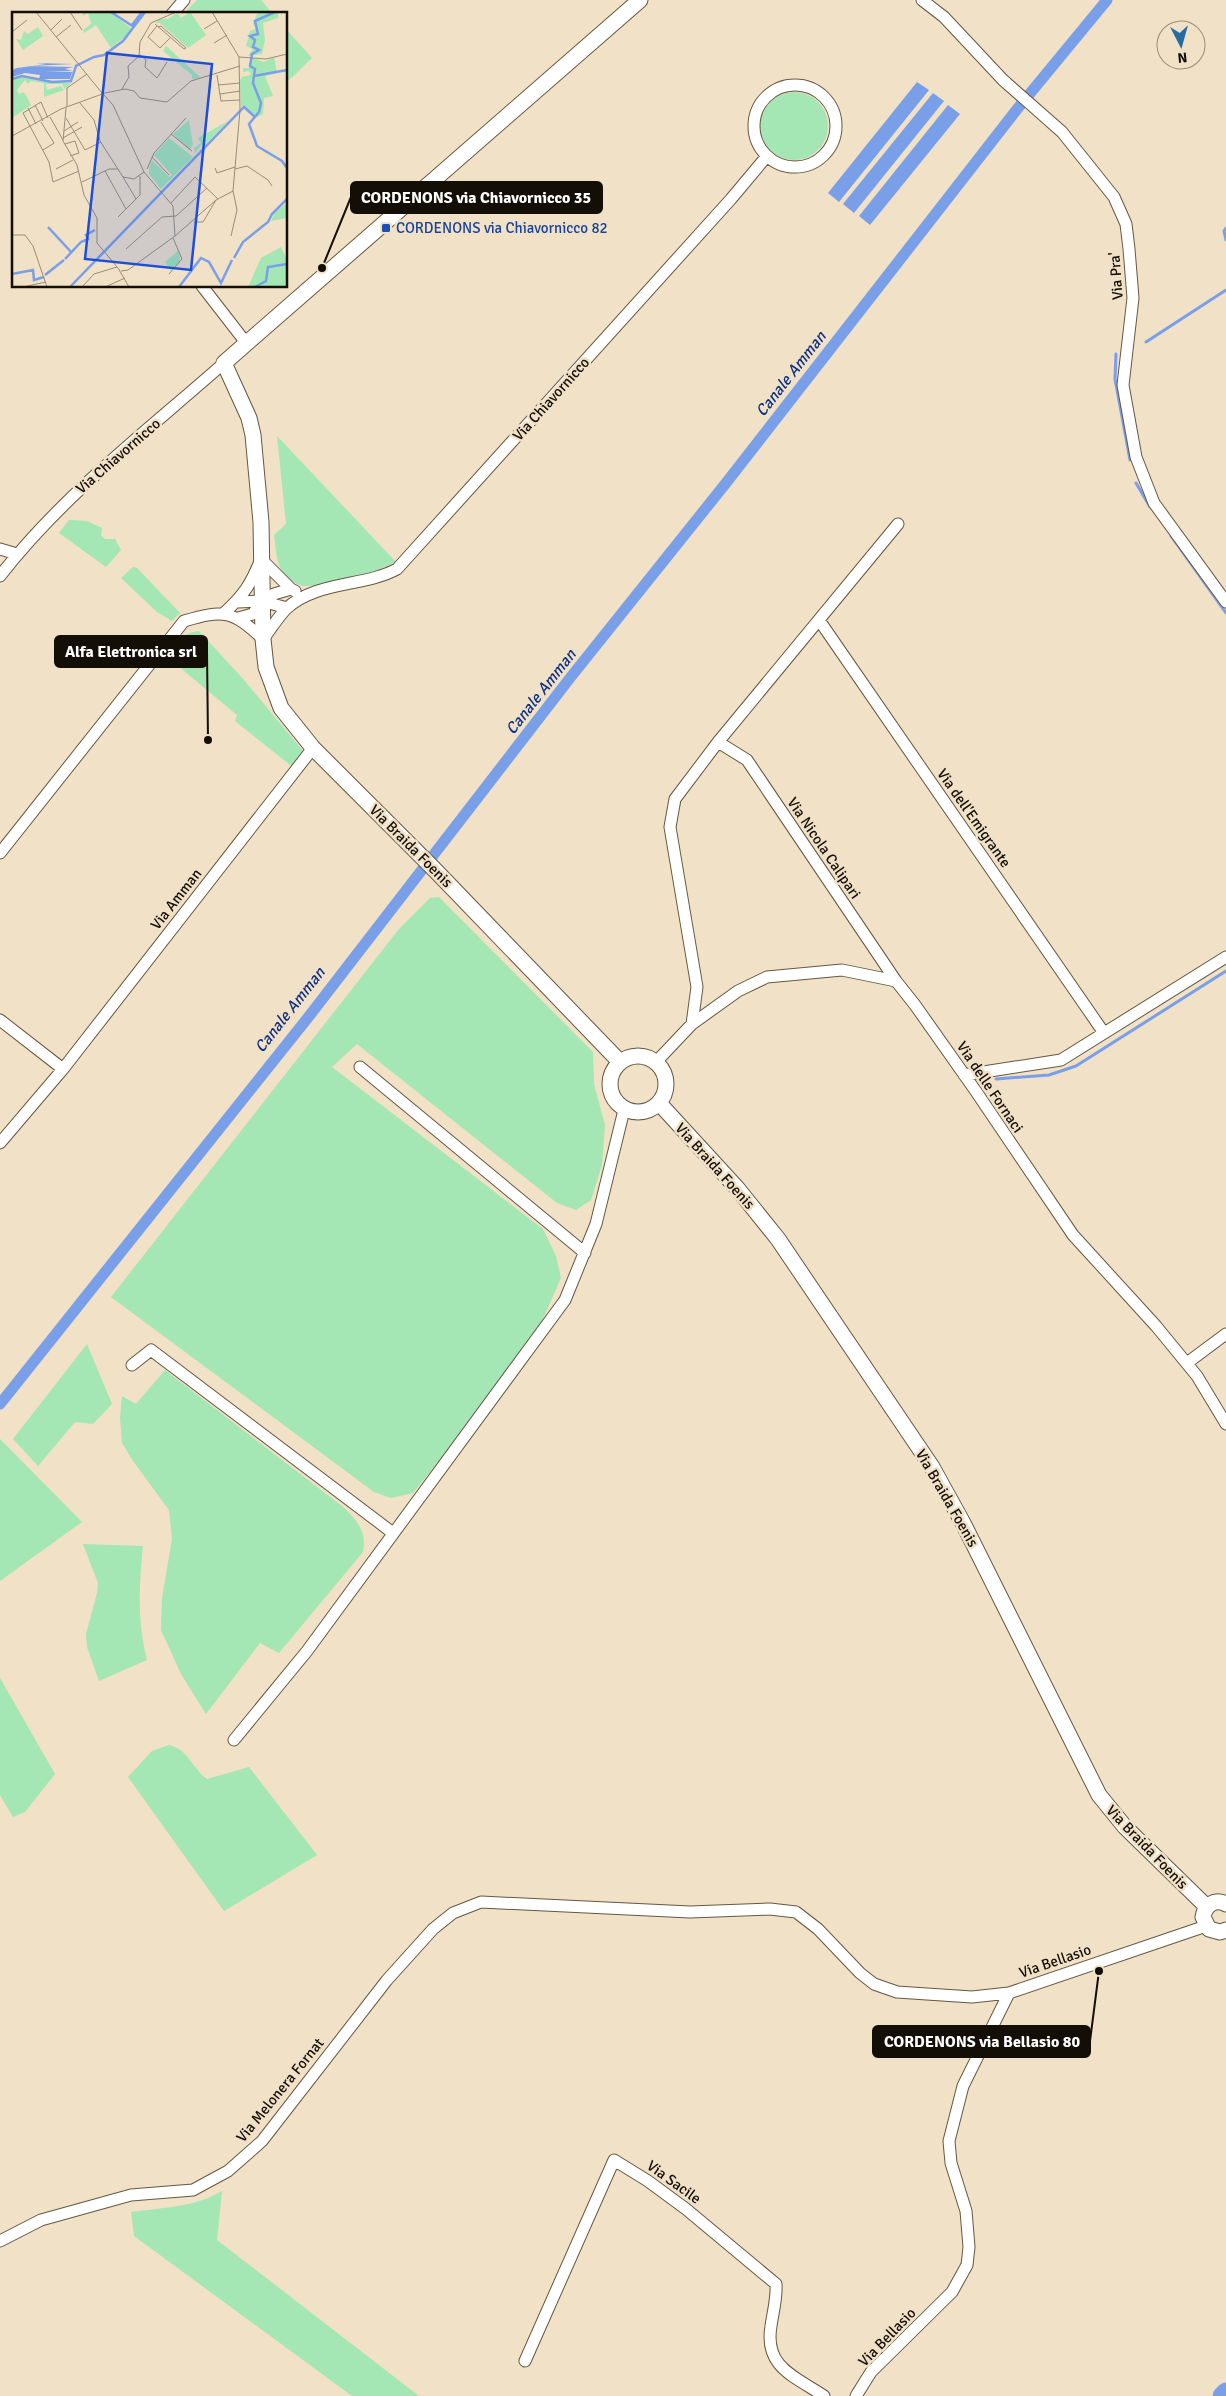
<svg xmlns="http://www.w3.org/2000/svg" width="1226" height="2396" font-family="Signika,sans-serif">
<rect width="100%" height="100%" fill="#f0e1c7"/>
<path fill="#a4e6b4" d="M 197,0 L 261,0 L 273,14 L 183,14 Z
M 286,29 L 312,58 L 286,83 Z
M760 126a34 34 0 1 1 68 0a34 34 0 1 1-68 0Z
M 277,436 L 396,562 C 375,572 330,586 306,586 C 299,586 290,581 285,575 C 276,566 276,547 274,535 L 286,524 Z
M 69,520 L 87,521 L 102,528 L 101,535 L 105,539 L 115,539 L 121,550 L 106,567 L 59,533 Z
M 133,567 L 137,568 L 180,613 L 172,621 L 157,612 L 121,578 Z
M 199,631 L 244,680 L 304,752 L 294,768 L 235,721 L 237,715 L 166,656 C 175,643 182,633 199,631 Z
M 439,897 L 593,1052 L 594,1084 L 605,1125 L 602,1165 L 591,1200 L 576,1210 L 557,1203 L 357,1044 L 332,1067 L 543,1229 L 556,1256 L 561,1278 L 532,1344 L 413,1493 L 391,1498 L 374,1492 L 111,1297 L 399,929 L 430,898 Z
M 87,1344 L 112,1404 L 93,1424 L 75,1422 L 38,1466 L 13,1439 Z
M 165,1370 L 342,1506 C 357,1520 367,1531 363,1552 L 279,1653 L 260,1643 L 206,1714 L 181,1674 L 161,1630 L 162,1598 L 172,1539 L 169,1510 L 133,1461 L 122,1443 L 120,1418 L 122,1396 L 136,1404 Z
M 0,1439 L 82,1522 L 0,1581 Z
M 83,1544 L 143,1546 C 139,1585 137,1621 147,1660 L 99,1681 L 87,1647 L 86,1634 L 97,1593 L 98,1583 Z
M 0,1678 L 55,1774 L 25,1812 L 13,1817 L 0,1795 Z
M 169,1745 C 187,1748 193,1769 207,1779 L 249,1767 L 317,1855 L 224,1911 L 128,1777 L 152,1751 Z
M 222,2191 L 217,2240 L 419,2396 L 352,2396 L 134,2236 L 131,2212 C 161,2208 196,2207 222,2191 Z"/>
<path fill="#7a9fe9" d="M 917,82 L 929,90 L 839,202 L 828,193 Z
M 933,93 L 944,101 L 854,213 L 843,204 Z
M 948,105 L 960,114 L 870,225 L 859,216 Z"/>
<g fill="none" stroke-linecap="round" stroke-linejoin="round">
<path stroke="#7a9fe9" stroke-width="3" d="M 1226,228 L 1224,231 L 1226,240
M 1146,342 L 1226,290
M 1116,354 L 1115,379 L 1130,460
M 1136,483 L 1150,507
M 1171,536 L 1226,613
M 996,1079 L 1049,1075 L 1076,1066 L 1226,971"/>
<path stroke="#7a9fe9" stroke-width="11" d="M 0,1404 L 310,1015 L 570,678 L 726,483 L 1018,108 L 1107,0"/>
<path stroke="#7a9fe9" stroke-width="19" d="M 1222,2396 L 1226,2392"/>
<g stroke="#655741" stroke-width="13">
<path id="minor" d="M 922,0 L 944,17 L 1003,80 L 1062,132 L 1114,197 L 1126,224 L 1129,249 L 1133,298 L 1123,385 L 1136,457 L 1154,503 L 1226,602
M 172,14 L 184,0
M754 126a41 41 0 1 1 82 0a41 41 0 1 1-82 0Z
M 202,286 L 247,344
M 0,549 L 17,554
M 0,576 C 63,495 147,431 224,363
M 237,602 L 262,601 L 287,608
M 224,613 C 244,595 251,584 261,559 L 291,589
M 238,618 L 253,614 L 262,601 L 274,594 L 291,589 L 295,591
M 819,620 L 1104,1033
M 718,742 L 747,760 L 896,981
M 0,853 L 184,621 C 224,609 233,611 263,639 C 271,629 278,617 286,609 C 315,581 364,587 397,569 L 731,199 L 767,156
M 0,1020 L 63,1069 L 313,748
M 692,1024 L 697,987 L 670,827 L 675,799 L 718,742 L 898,524
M 656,1062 L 692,1024 L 738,991 L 767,977 L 842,970 L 896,981 L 915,1005 L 975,1090 L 1073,1235 L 1156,1326 L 1197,1376 L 1226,1424
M 360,1067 L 585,1253
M 964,1075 L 1061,1060 L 1226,957
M 0,1143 L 63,1069
M 1187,1363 L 1226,1334
M 132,1365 L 151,1350 L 393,1533
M 234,1740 L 307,1651 L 565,1300 L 596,1224 L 624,1110
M 0,2241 L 41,2220 L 131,2195 L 193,2190 L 228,2171 L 262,2141 L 387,1980 L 433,1929 L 453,1913 L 481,1902 L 690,1912 L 770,1909 L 796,1912 L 818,1929 L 860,1973 L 874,1984 L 897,1992 L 972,1997 L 1009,1993 L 1206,1926
M 525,2361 L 614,2160 L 648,2181 L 686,2209 L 776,2284 C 777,2298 773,2312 771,2326 C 764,2367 794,2376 824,2396
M 856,2396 L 871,2372 L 952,2292 L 967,2265 L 969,2247 L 966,2211 L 951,2163 L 949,2141 L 963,2086 L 1009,1993"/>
</g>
<g stroke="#655741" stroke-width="17">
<path id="tertiary" d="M610 1084a28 28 0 1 1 56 0a28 28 0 1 1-56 0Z
M 620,1062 L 435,870 L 313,748 L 281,708 L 266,667 L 263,639 L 261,522 L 253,435 L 249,418 L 224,363 L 640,0
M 659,1103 L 737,1188 L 778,1239 L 932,1467 L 963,1523 L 1099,1795 L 1125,1827 L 1207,1907
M 1226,1904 C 1215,1898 1205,1905 1203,1917 L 1209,1929 L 1220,1932 L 1226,1930"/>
</g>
<use href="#minor" stroke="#fff" stroke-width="11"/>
<use href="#tertiary" stroke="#fff" stroke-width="15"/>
</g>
<rect fill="#1a4fb4" stroke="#f0e1c7" stroke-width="2" x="381" y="223" width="10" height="10" rx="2.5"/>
<g text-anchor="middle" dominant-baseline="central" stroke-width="5" stroke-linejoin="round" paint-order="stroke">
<g font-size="15" fill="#164399" stroke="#f0e1c7" text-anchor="start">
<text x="396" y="228">CORDENONS via Chiavornicco 82</text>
</g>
<g font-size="15" fill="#130e06" stroke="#f0e1c7">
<text transform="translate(1116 276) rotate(-94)">Via Pra'</text>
<text transform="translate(551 399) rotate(-48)">Via Chiavornicco</text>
<text transform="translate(118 456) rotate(-41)">Via Chiavornicco</text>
<text transform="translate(974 818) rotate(55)">Via dell'Emigrante</text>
<text transform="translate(411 846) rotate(45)">Via Braida Foenis</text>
<text transform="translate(824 848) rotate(56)">Via Nicola Calipari</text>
<text transform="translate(176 899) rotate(-52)">Via Amman</text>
<text transform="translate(990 1087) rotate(56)">Via delle Fornaci</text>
<text transform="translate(715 1166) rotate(48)">Via Braida Foenis</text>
<text transform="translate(947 1498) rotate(60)">Via Braida Foenis</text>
<text transform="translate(1147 1847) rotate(46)">Via Braida Foenis</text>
<text transform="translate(1055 1961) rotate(-19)">Via Bellasio</text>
<text transform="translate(280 2090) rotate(-51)">Via Melonera Fornat</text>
<text transform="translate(674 2182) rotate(36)">Via Sacile</text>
<text transform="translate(887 2337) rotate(-46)">Via Bellasio</text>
</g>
<g font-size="16" font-style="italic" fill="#0d3084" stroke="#f0e1c7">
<text transform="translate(791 374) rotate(-52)">Canale Amman</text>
<text transform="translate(541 692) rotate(-52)">Canale Amman</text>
<text transform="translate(290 1010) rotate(-52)">Canale Amman</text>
</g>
</g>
<g transform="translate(12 12)">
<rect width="275" height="275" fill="#f0e1c7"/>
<path d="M 70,0 L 98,0 L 119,16 L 115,23 L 99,36 L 84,13 L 72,21 L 71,18 L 79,12 L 76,1 L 71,4 ZM 178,0 L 194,23 L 176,36 L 148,11 L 144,11 L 147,7 L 156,7 L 165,1 L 169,6 ZM 246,0 L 266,0 L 266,6 L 251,11 L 253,28 L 250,42 L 236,44 L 241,37 L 234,34 L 238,19 L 244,17 L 241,11 ZM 26,15 L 31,24 L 11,38 L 4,27 L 9,28 L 12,19 L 16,22 ZM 154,34 L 187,64 L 188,66 L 180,67 L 180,63 L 151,39 ZM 239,45 L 252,50 L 262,45 L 265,61 L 253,64 L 261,84 L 252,86 L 251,102 L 243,106 L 231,94 L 229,95 L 228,68 L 230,65 L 239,63 L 237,59 L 231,60 L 231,56 L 237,56 ZM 10,64 L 22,68 L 59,71 L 53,77 L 50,72 L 34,72 L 35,78 L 49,74 L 52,78 L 32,85 L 32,71 L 19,69 L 16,72 L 13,68 L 5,78 L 7,82 L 12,80 L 19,93 L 0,106 L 0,67 ZM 177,108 L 181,133 L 177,138 L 161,122 ZM 216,109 L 192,134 L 190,132 L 183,141 L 182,136 L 189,131 L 186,126 ZM 157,126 L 181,145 L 149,177 L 137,162 L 137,155 L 140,148 L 157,165 L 160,163 L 142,143 ZM 275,191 L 275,206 L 259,209 L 263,200 ZM 269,235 L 275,248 L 275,275 L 236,275 L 249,246 ZM 167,238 L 168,249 L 159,259 L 153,250 Z" fill="#a4e6b4"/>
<path d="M 24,51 L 61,52 L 19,54 L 61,55 L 53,57 L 61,59 L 33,60 L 60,60 L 58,67 L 27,67 L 28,63 L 13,61 L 0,65 L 0,58 L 5,56 L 34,52 Z" fill="#7a9fe9"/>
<path fill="none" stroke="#7a9fe9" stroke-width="2.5" d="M 99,0 L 122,15M 263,0 L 243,9 L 246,22 L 238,24 L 243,28 L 241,35 L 247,38 L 240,42 L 238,54 L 243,57 L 241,71 L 249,91 L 247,100 L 237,112 L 245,134 L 270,149 L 275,156M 120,13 L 130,0M 242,64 L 275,58M 0,67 L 10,64 L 40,70 L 59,69 L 64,54 L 82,45 L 92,43 L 111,29 L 133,0M 36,215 L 60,241M 222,246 L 231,230 L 256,210 L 260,202 L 275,187M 53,247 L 69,230 L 76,227 L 74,223 L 83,218M 0,262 L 21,258 L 22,268 L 32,265M 33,263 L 52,248M 58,275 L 232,95 L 243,105M 167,275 L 189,246 L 197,250 L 209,271 L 220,248M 243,275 L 254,269 L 256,255 L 275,252"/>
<path fill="none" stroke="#988d7a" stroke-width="1" d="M 24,0 L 90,81M 58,0 L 70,18M 200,0 L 227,45 L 228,98 L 221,179 L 225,198 L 219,224M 143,12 L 172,37 L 174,36M 145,14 L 136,25 L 148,36 L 158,26M 146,15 L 149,14 L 174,36M 192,17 L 205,9M 39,18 L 50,7M 0,20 L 15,8M 44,25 L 59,13M 202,31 L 215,23M 127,42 L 134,48 L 133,55 L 145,66 L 155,50M 227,45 L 254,47 L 275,42M 205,63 L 209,89 L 228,88M 206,73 L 228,71M 110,77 L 117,65 L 116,54 L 127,44 L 128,30 L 139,11 L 164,0M 208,82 L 228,79M 92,83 L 101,93 L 132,160 L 161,194 L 163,224M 68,91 L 82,108 L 88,129 L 111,165 L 122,167 L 132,160M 23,93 L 31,109M 55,95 L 55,76 L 75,62M 16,96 L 24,112M 54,96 L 51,129 L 65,153 L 72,183 L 85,206 L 85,231 L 106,256 L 117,275M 38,105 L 51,128M 36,106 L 29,90 L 11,101 L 37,150 L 41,170 L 67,159M 54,106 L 73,138 L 89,130M 29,110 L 42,131 L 31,138M 52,119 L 66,110M 159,122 L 180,139M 0,124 L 49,97 L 93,81 L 113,77 L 122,79 L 128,86 L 155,90 L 179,69 L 228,54M 51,126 L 70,115M 53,132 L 63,129 L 67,141 L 58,144M 140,145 L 157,163M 203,156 L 205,161 L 223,155M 44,157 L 61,148M 135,157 L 142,141 L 174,106M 223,157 L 235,154 L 256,168 L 260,174M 93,159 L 114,197M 111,165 L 124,187M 70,170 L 97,157 L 106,157M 159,191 L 183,165 L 206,187M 164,204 L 195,176M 106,205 L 128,183 L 128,164M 182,210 L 191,210 L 204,188M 0,223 L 13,223 L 21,234 L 35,275M 114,237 L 150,205 L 164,204M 109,259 L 116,258 L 163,224 L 204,188 L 221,179M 157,262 L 170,247 L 161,226M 11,275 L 34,270M 70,275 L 82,262 L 105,255M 93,275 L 113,266"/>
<path fill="#1d4ed8" fill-opacity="0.15" stroke="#1d4ed8" stroke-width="2.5" d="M 95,41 L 200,52 L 179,258 L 73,247 Z"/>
<rect width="275" height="275" fill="none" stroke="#130e06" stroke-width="2.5"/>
</g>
<path fill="none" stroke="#130e06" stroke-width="2" d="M322 268L351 197M208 740L207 652M1099 1971L1090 2041"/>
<g fill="#130e06" stroke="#f0e1c7" stroke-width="2">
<circle cx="322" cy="268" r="5"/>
<circle cx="208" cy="740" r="5"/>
<circle cx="1099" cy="1971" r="5"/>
</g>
<g fill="#130e06" stroke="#130e06" stroke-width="2">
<rect x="351" y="182" width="251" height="31" rx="5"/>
<rect x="55" y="636" width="152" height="31" rx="5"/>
<rect x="873" y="2026" width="217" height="31" rx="5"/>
</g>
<g font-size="16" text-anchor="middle" font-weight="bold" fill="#fff">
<text x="476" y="203">CORDENONS via Chiavornicco 35</text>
<text x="131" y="657">Alfa Elettronica srl</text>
<text x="982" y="2047">CORDENONS via Bellasio 80</text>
</g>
<g transform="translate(1181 45) rotate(174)"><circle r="24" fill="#f0e1c7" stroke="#988d7a"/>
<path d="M0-4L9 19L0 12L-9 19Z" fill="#256ca0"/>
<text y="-8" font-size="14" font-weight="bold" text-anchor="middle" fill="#130e06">N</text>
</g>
</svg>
